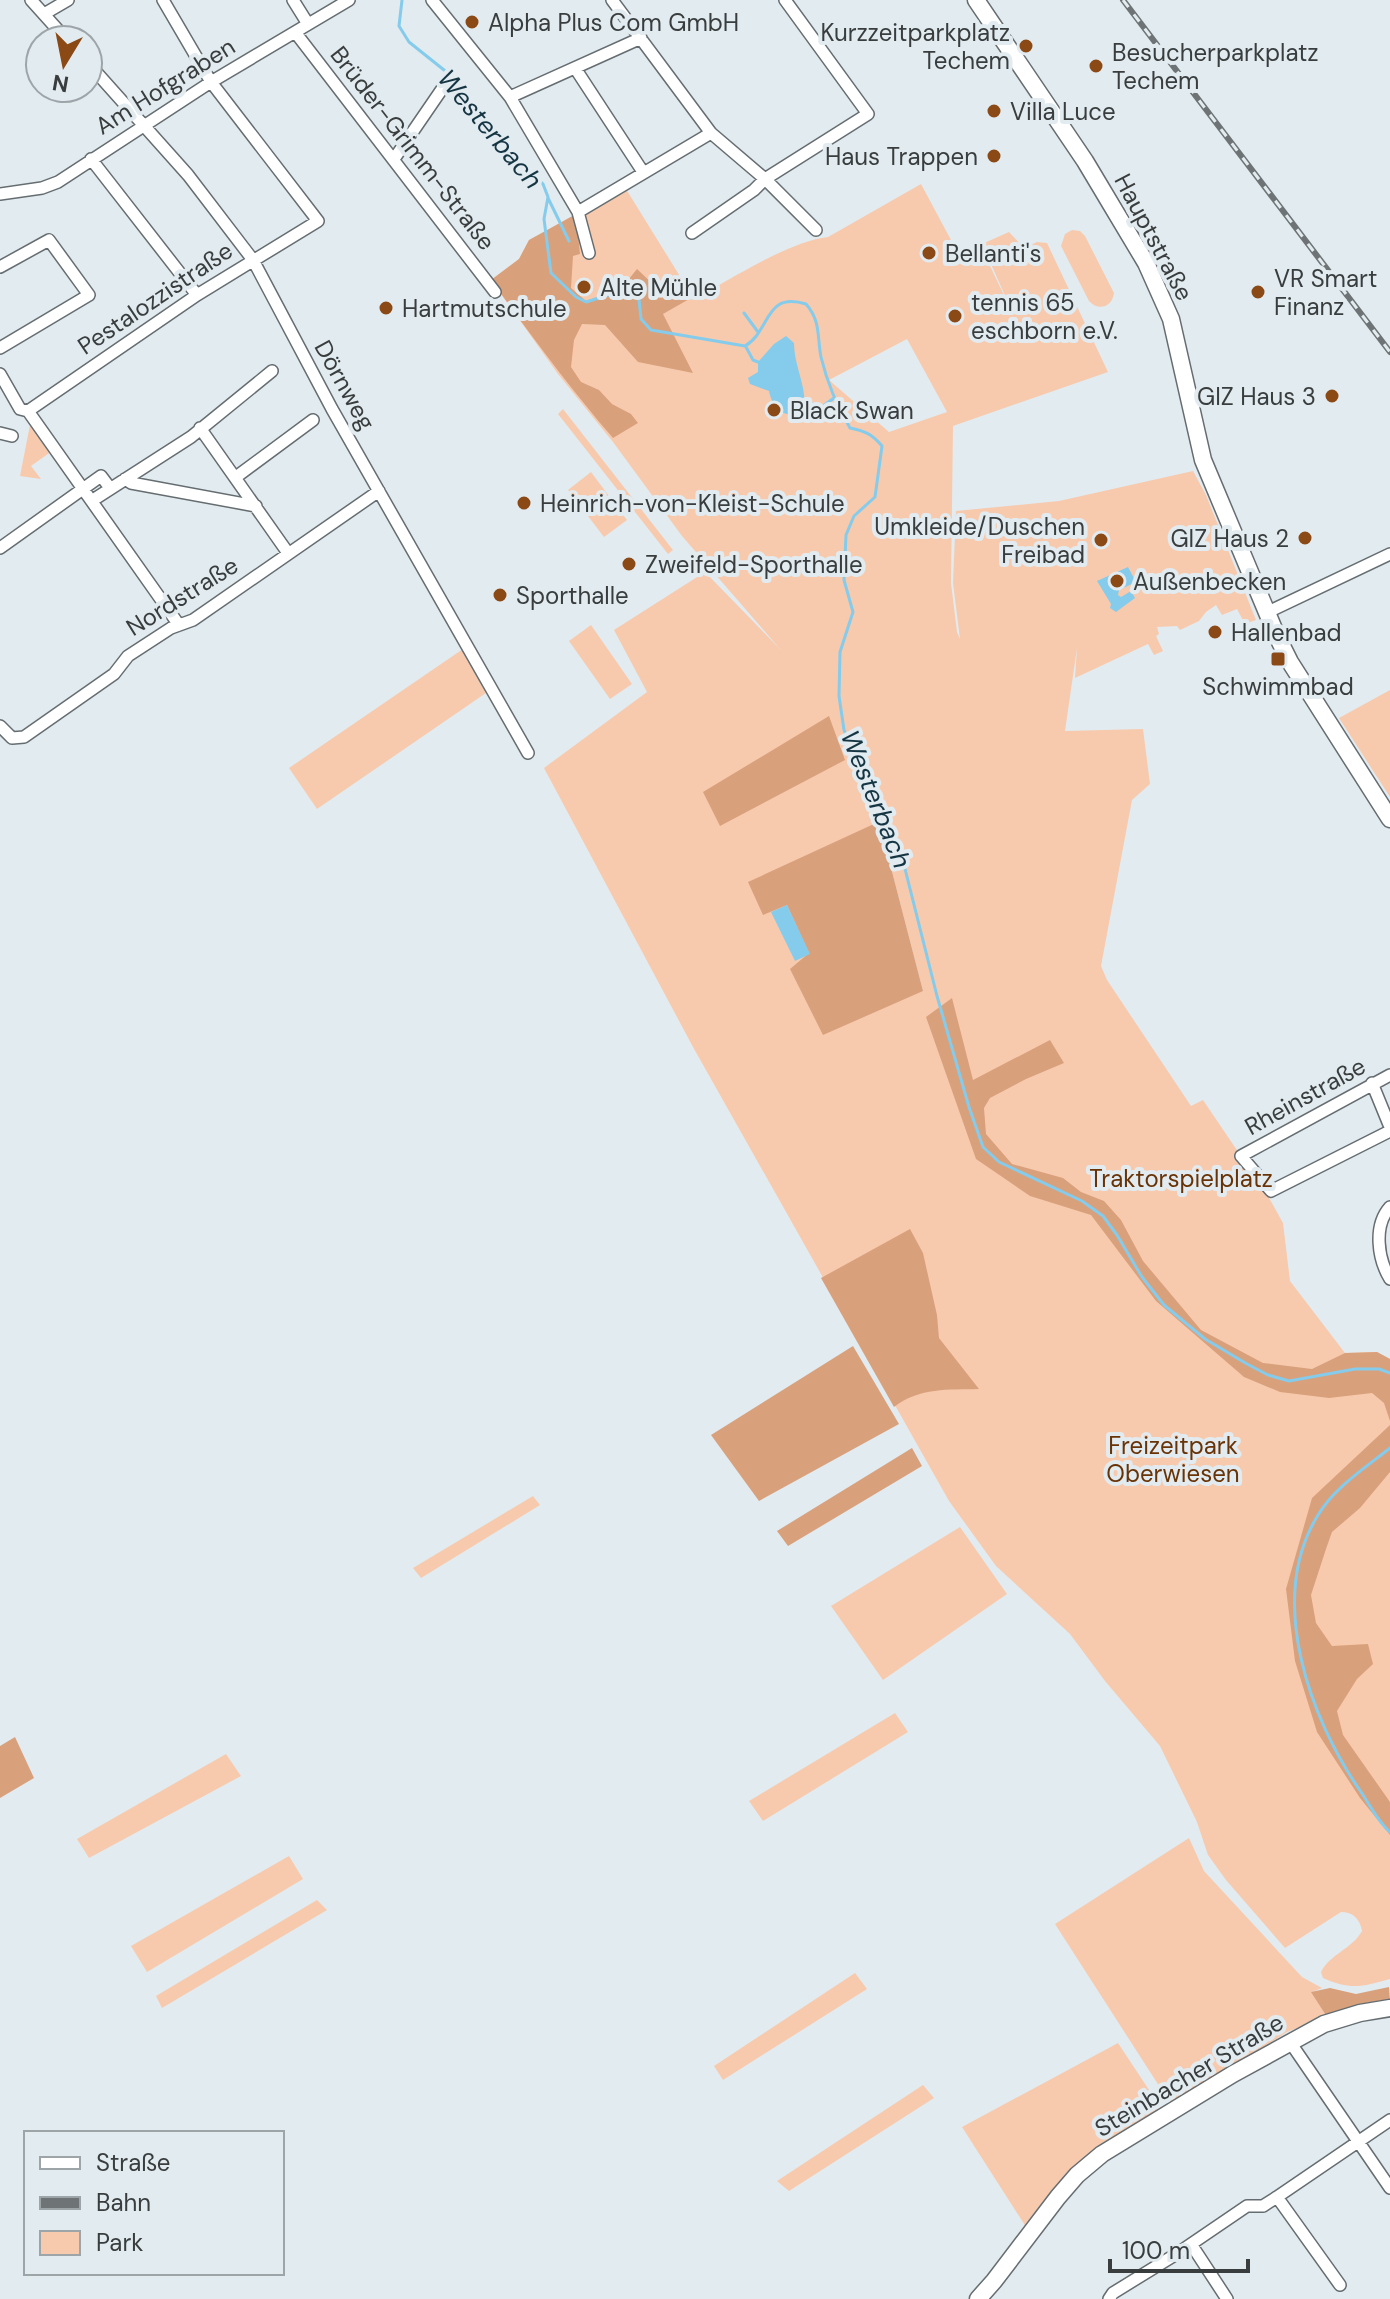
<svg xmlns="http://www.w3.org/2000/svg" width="1390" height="2299" font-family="'DM Sans',sans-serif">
<rect width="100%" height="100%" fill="#e2ebf0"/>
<path fill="#f7caae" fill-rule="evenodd" d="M 921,184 L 958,253 L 979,243 L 1015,318 L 982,244 L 1009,232 L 1024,248 L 1037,242 L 1047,243 L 1108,372 L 953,426 L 951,583 L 957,632 L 960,639 L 953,583 L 956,511 L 1059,501 L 1193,471 L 1206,495 L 1256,620 L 1245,624 L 1237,609 L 1222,615 L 1216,605 L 1206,612 L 1199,621 L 1180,630 L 1177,626 L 1157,627 L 1159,634 L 1156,636 L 1163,651 L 1154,655 L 1148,644 L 1075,678 L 1077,648 L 1065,731 L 1143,729 L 1150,784 L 1132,800 L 1101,966 L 1107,980 L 1191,1106 L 1203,1100 L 1268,1196 L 1283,1223 L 1290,1281 L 1345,1353 L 1377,1352 L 1390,1359 L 1390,1979 C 1362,1987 1350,1990 1323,1978 L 1321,1972 C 1330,1954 1352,1949 1362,1931 C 1360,1919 1353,1912 1341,1912 L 1285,1948 L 1226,1880 L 1208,1855 L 1197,1822 L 1160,1746 L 1105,1681 L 1070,1634 L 996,1566 L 949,1501 L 693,1047 L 544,768 L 647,692 L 614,630 L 705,572 L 780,649 L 682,536 L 613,442 L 558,374 L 491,280 L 519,259 L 529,240 L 626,189 L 694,299 C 730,280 789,241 828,237 ZM 907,339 L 947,412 L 889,432 L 829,380 ZM 876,824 L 889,860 L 923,991 L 787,905 Z
M 1072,230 L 1080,231 L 1085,236 L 1114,293 C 1112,308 1098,311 1089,301 L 1061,246 L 1065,234 Z
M 563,409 L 673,550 L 668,554 L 558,414 Z
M 30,425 L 52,451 L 31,466 L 41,479 L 20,476 Z
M 591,472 L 627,520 L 604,537 L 568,490 Z
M 591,625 L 632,684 L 610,699 L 569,641 Z
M 463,649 L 486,693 L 317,809 L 289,768 Z
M 1390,690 L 1390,797 L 1339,718 Z
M 533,1496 L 540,1505 L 421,1578 L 413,1568 Z
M 960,1527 L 1007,1594 L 883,1680 L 831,1606 Z
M 895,1713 L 908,1732 L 763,1821 L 749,1801 Z
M 226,1754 L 241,1776 L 89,1858 L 77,1839 Z
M 1189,1838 L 1204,1871 L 1302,1977 L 1322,1988 L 1312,1992 L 1327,2017 L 1287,2032 L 1172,2106 L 1055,1924 Z
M 289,1856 L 303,1879 L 147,1972 L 131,1946 Z
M 317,1900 L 327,1910 L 162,2008 L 156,1996 Z
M 855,1973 L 867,1989 L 723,2080 L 714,2066 Z
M 1118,2043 L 1161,2108 L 1078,2166 L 1028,2230 L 962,2127 Z
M 923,2085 L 934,2098 L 789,2191 L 777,2181 Z"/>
<path fill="#d9a07c" d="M 576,214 L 580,254 L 573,256 L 571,288 L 586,301 L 620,290 L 637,269 L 658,289 L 691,298 L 663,314 L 693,373 L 638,362 L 605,325 L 582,324 L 574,340 L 571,367 L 581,382 L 599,390 L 612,404 L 631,414 L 638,423 L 613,438 C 569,387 530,334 491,280 L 519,259 L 529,240 Z
M 829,716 L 845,760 L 720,826 L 703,792 Z
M 876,823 L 889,860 L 923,991 L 823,1035 L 790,969 L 809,953 L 787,905 L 763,915 L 748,882 Z
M 952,998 L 973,1080 L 1050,1040 L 1064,1063 L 1026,1079 L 990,1098 L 984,1108 L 986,1134 L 1012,1164 L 1063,1178 L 1081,1192 L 1104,1201 L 1121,1220 L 1143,1261 L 1201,1330 L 1263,1363 L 1312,1369 L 1345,1353 L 1377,1352 L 1390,1359 L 1390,1421 L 1384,1403 L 1372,1393 L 1329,1398 L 1280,1392 L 1244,1377 L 1156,1301 L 1091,1215 L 1030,1196 L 976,1159 L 926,1017 Z
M 910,1229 L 923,1253 L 937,1315 L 939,1338 L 979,1389 C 948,1390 920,1387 894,1407 L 821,1278 Z
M 853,1346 L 899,1424 L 759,1501 L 711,1435 Z
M 1390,1425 L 1390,1472 L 1360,1508 L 1332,1532 L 1326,1549 L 1311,1595 L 1316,1623 L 1332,1646 L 1368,1644 L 1373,1664 L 1357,1679 L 1337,1711 L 1343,1735 L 1390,1802 L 1390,1835 L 1360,1798 L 1317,1732 L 1295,1661 L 1286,1589 L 1312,1498 Z
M 912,1448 L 922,1466 L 788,1546 L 777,1531 Z
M 15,1737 L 34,1778 L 0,1798 L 0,1746 Z
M 1389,1987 L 1390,2002 L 1327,2017 L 1311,1992 L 1330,1988 L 1356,1994 Z"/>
<path fill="#85cbeb" d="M 786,336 L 794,343 C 794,367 808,388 804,412 C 786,421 772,408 769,391 L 750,384 L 748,378 L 758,372 L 758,362 L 774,344 Z
M 1128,567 L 1136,582 L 1119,590 L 1118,595 L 1121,597 L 1131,591 L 1135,598 L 1116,612 L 1110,608 L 1111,604 L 1097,581 Z
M 787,905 L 810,954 L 795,961 L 771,912 Z"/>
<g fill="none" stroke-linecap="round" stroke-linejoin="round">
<path stroke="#85cbeb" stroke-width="3" d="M 402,0 L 399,26 L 409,42 L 454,78 L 488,129 L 543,184 L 548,197 L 544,219 L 551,273 L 576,297 L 586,302 L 631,288 L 638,290 L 641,319 L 651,330 L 745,346 C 771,331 764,291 806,304 C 821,321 817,337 821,357 C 827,382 837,406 850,428 C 865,431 872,434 882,446 L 875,497 L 854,516 L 846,535 L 844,580 L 853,612 L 840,652 L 839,696 L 844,730 L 857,763 L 898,841 L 937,996 L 969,1107 L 983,1147 L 999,1162 L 1082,1201 L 1103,1216 L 1117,1235 L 1142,1277 L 1164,1305 L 1205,1339 L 1247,1364 L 1268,1375 L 1289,1381 L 1355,1369 L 1379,1369 L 1390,1373
M 548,198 L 569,241
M 744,313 L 758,332
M 746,347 L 753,360 L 758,362
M 805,402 L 813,404
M 823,406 L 834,398
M 1390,1448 C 1365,1468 1335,1487 1318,1515 C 1266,1599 1310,1719 1361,1792 C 1370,1805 1378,1822 1390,1832"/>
<g stroke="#656d71" stroke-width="14">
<path id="street" d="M 31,0 L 67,40
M 293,0 L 308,24
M 432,0 L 510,97 L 578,212 L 589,253
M 612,0 L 711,133 L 765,179 L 816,230
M 44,14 L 68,0
M 295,32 L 495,292
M 88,63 L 188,175 L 253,260 L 332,409 L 528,753
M 575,68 L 643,172
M 510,97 L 641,38
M 91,159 L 197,295
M 394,159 L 442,89
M 0,194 L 42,188 L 58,182 L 211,82 L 349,0
M 578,212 L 711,133
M 692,233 L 754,190 L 765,179 L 868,114 L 785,0
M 0,267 L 49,240 L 89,295 L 0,348
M 0,374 L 20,409 L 28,411 L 197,295 L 318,221 L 211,82 L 163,0
M 28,411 L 179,625
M 200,428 L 288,553
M 0,433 L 12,436
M 236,477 L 313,420
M 125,479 L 131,483 L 256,506
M 93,500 L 191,437 L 272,371
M 0,548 L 101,476 L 110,488
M 1268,612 L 1390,554
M 0,726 L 12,738 L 24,737 L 114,674 L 128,656 L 171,628 L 193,620 L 379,491
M 1390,1075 L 1241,1156 L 1271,1191 L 1390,1131
M 1372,1083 L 1390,1127
M 1390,1207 C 1373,1226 1378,1259 1390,1279
M 1290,2042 L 1390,2188
M 1277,2197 L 1340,2285
M 1191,2244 L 1227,2299
M 1109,2299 L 1113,2293 L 1178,2253 L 1247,2206 L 1263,2206 L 1277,2197 L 1390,2120"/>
</g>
<g stroke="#656d71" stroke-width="19">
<path id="secondary" d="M 976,0 L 1085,161 L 1146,263 L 1171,319 L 1203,460 L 1276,634 L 1290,662 L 1390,819
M 978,2299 L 994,2281 L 1058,2197 L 1077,2175 L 1102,2154 L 1233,2074 L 1324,2024 L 1360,2013 L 1390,2008"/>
</g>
<use href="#street" stroke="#fff" stroke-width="11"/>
<use href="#secondary" stroke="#fff" stroke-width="16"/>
<g stroke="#6e7476" stroke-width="6">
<path id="rail" d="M 1123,0 L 1390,352"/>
</g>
<use href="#rail" stroke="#e2ebf0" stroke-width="3" stroke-dasharray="9" stroke-linecap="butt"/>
</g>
<g fill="#8b4916" stroke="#e2ebf0" stroke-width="3">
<circle cx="472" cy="22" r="8"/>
<circle cx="1026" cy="46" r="8"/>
<circle cx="1096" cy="66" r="8"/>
<circle cx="994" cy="111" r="8"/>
<circle cx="994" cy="156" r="8"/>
<circle cx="929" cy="253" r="8"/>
<circle cx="584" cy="287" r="8"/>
<circle cx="1258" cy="292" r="8"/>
<circle cx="386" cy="308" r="8"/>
<circle cx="955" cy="316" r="8"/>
<circle cx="1332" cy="396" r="8"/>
<circle cx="774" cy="410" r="8"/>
<circle cx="524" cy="503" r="8"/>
<circle cx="1305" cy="538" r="8"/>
<circle cx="1101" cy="540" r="8"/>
<circle cx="629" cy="564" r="8"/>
<circle cx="1117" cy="581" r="8"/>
<circle cx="500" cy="595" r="8"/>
<circle cx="1215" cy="632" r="8"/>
<rect x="1270" y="651" width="16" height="16" rx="4"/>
</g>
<g text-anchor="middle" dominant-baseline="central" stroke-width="8" stroke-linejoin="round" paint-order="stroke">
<g font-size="24" fill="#393d3e" stroke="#e2ebf0" text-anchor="start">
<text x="488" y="22">Alpha Plus Com GmbH</text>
<text x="1010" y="32" text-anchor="end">Kurzzeitparkplatz<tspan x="1010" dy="28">Techem</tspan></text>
<text x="1112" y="52">Besucherparkplatz<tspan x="1112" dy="28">Techem</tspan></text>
<text x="1010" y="111">Villa Luce</text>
<text x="978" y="156" text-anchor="end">Haus Trappen</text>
<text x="945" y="253">Bellanti's</text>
<text x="1274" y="278">VR Smart<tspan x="1274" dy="28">Finanz</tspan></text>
<text x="600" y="287">Alte Mühle</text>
<text x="971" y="302">tennis 65<tspan x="971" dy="28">eschborn e.V.</tspan></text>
<text x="402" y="308">Hartmutschule</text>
<text x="1316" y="396" text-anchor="end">GIZ Haus 3</text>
<text x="790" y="410">Black Swan</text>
<text x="540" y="503">Heinrich-von-Kleist-Schule</text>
<text x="1085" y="526" text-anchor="end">Umkleide/Duschen<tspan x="1085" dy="28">Freibad</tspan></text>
<text x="1289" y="538" text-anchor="end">GIZ Haus 2</text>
<text x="645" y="564">Zweifeld-Sporthalle</text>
<text x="1133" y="581">Außenbecken</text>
<text x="516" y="595">Sporthalle</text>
<text x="1231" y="632">Hallenbad</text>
<text x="1278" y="686" text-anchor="middle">Schwimmbad</text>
</g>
<g font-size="24" fill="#393d3e" stroke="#e2ebf0">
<text transform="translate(165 86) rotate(-32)">Am Hofgraben</text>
<text transform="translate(413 148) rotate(52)">Brüder-Grimm-Straße</text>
<text transform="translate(1154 237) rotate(62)">Hauptstraße</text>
<text transform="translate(155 298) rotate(-34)">Pestalozzistraße</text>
<text transform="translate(345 385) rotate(61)">Dörnweg</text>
<text transform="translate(182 596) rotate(-32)">Nordstraße</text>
<text transform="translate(1305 1096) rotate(-29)">Rheinstraße</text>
<text transform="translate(1189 2075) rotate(-31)">Steinbacher Straße</text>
</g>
<g font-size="24" fill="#683307" stroke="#e2ebf0">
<text x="1181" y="1178">Traktorspielplatz</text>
<text x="1173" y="1445">Freizeitpark<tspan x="1173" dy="28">Oberwiesen</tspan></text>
</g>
<g font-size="26" font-style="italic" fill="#153543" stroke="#e2ebf0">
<text transform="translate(490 129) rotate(50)">Westerbach</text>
<text transform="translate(876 799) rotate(68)">Westerbach</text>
</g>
</g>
<rect x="24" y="2131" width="260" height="144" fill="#e2ebf0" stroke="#9ea5a9" stroke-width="2"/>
<rect x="40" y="2157" width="40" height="12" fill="#ffffff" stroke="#9ea5a9" stroke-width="2"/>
<text x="96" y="2171" font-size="24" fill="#393d3e">Straße</text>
<rect x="40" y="2197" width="40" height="12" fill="#6e7476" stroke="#9ea5a9" stroke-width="2"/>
<text x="96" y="2211" font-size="24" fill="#393d3e">Bahn</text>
<rect x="40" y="2231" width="40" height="24" fill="#f7caae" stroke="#9ea5a9" stroke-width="2"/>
<text x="96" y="2251" font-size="24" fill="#393d3e">Park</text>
<g transform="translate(64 64) rotate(190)"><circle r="38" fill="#e2ebf0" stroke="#9ea5a9" stroke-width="2"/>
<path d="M0-6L14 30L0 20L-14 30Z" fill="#8b4916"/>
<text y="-12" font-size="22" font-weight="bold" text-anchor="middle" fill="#393d3e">N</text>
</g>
<path d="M1110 2259v12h138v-12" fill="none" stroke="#393d3e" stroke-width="4"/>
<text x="1122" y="2259" font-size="24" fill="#393d3e" stroke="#e2ebf0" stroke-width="6" paint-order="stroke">100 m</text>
</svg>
